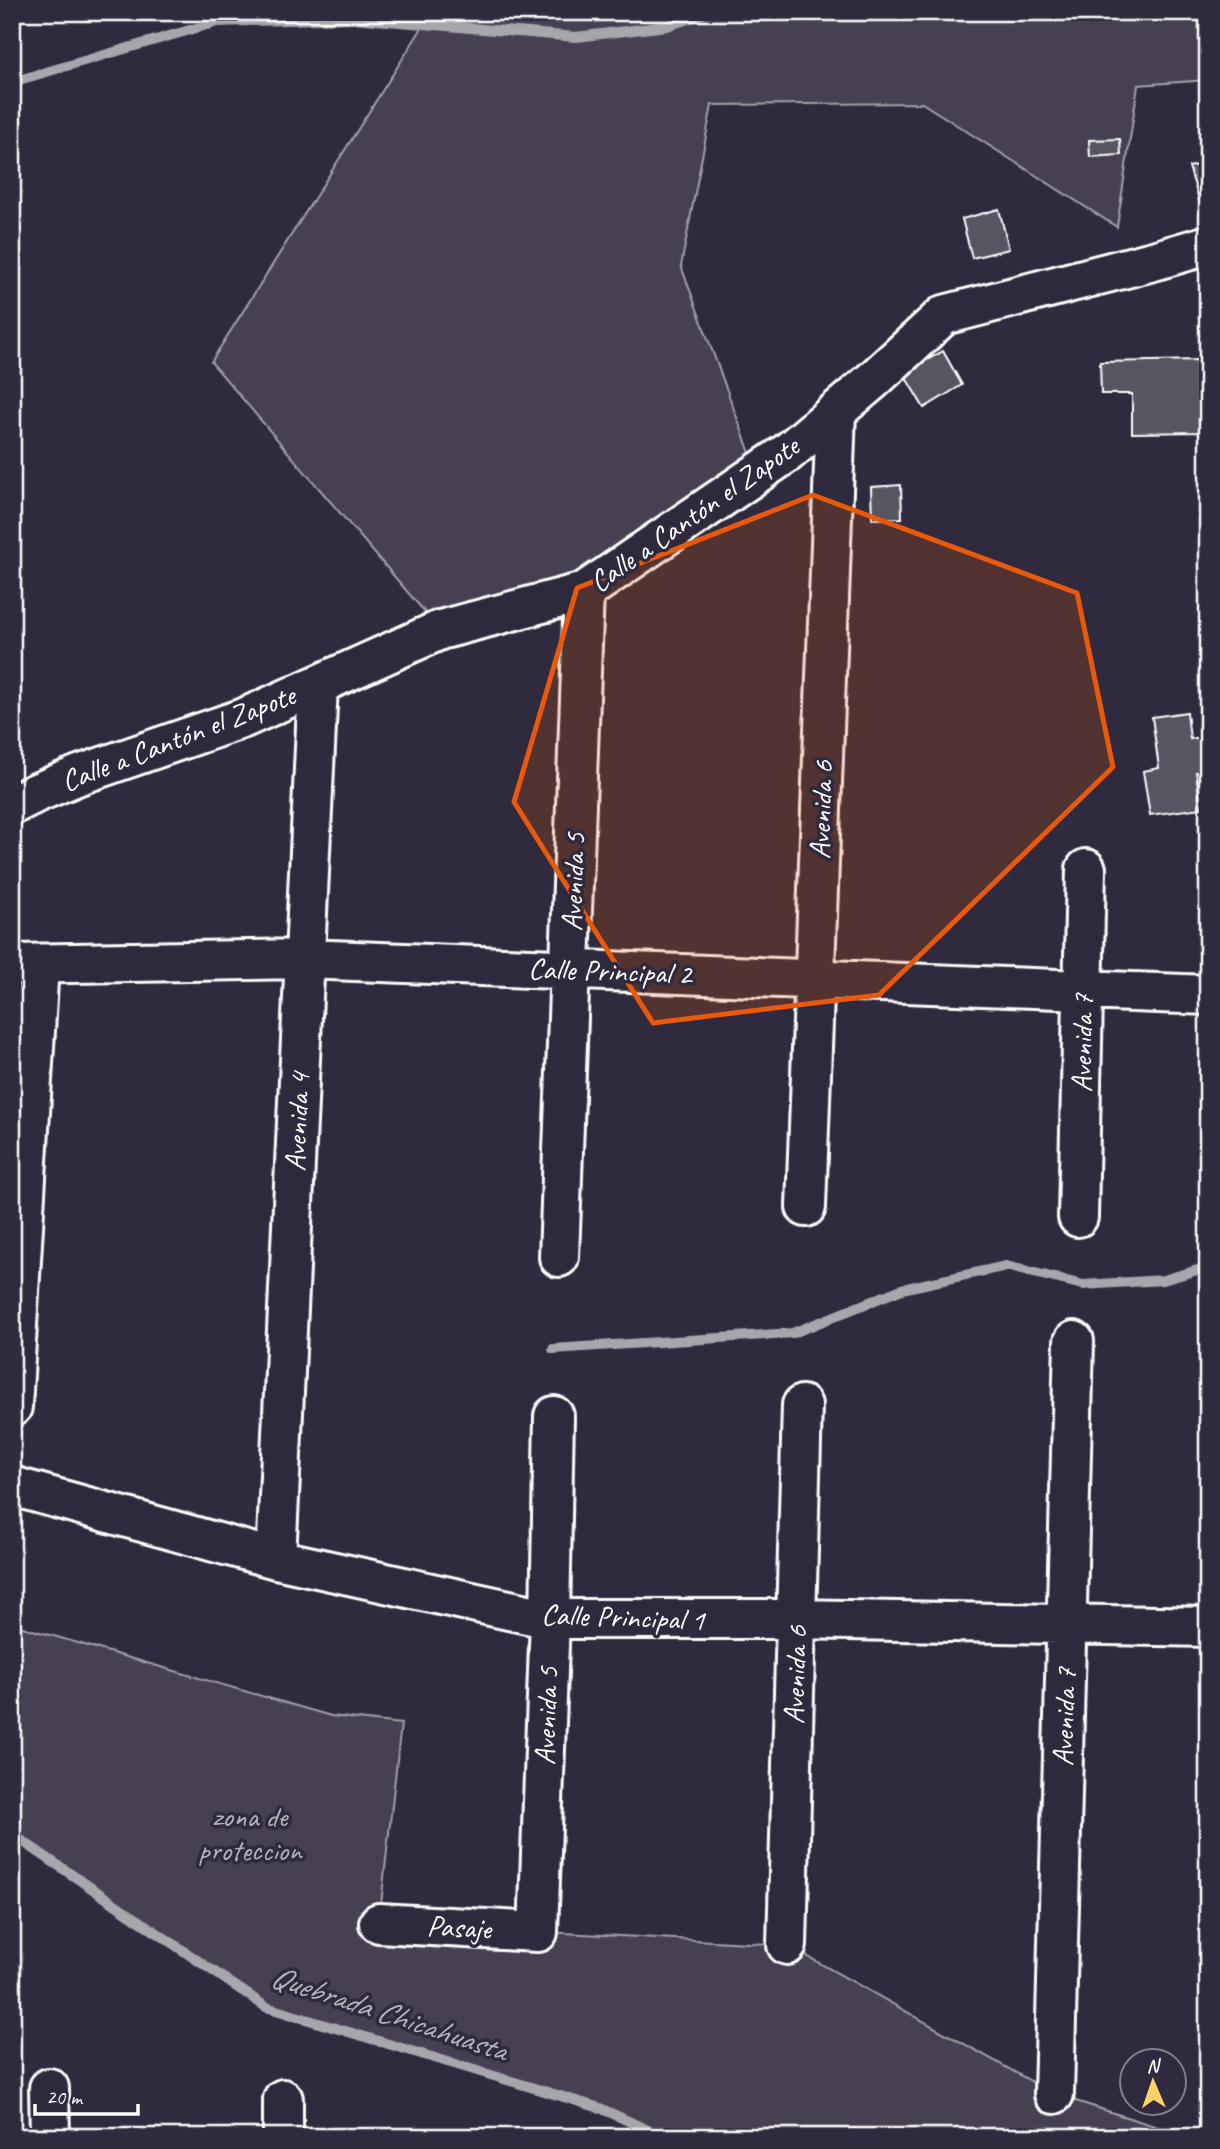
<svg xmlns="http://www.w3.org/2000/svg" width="1220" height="2149" font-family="Caveat,sans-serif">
<rect width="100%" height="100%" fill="#2f2a3d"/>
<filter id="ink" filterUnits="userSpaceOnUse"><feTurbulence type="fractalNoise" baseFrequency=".0143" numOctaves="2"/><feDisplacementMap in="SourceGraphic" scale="14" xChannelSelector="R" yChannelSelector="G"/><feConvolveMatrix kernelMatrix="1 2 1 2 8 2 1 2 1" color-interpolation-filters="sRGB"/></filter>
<g filter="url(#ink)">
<path fill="#464152" stroke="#a2a0a8" stroke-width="2" d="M 432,12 L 1208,12 L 1208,80 L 1138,85 L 1117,227 L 922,103 L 712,105 L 681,266 L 756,469 L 571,575 L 440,630 L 211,362 Z
M 12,1624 L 331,1716 L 401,1724 L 379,1923 L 787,1945 L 1054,2094 L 1189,2137 L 663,2137 L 600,2108 L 266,2007 L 12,1834 Z"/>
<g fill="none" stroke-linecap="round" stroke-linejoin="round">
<path stroke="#a7a6ad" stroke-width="10" d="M 12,82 L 217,22 L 352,18 L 576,37 L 667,26 L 709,12
M 553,1349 L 793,1333 L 902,1289 L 1006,1266 L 1083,1285 L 1163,1280 L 1208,1267
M 12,1834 L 266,2007 L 600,2108 L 663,2137"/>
</g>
<path fill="#595564" stroke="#fff" stroke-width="2" d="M 1120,139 L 1121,155 L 1090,157 L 1089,140 Z
M 1208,162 L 1208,221 L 1206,222 L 1189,167 Z
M 999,209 L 1009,249 L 972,258 L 962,219 Z
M 943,351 L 962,385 L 924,408 L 903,373 Z
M 1202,360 L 1203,432 L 1132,433 L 1132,394 L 1101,394 L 1100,362 Z
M 901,485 L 902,518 L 872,519 L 871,487 Z
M 1187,712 L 1190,739 L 1208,736 L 1208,770 L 1196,772 L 1201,808 L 1150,815 L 1143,771 L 1159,768 L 1152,717 Z"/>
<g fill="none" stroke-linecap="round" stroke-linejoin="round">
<g stroke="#fff" stroke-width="44">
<path id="minor" d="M 12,805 L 36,793 L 79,775 L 244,718 L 440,630 L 584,592 L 787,453 L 872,381 L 944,315 L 1153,261 L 1208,245
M 12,964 L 305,959 L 1208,995
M 806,1207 L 836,412
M 1078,1217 L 1086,869
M 559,1257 L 584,592
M 12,1407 L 39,965
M 12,1486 L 276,1559 L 550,1619 L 796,1619 L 1208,1627
M 276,1559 L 318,685
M 379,1923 L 538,1932 L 550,1619 L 554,1416
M 787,1945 L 802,1405
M 49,2088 L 50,2137
M 1054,2094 L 1074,1341
M 283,2099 L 283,2137"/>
</g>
<use href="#minor" stroke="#2f2a3d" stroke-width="38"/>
</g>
</g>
<path fill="#e8590c" fill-opacity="0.2" stroke="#e8590c" stroke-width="5" stroke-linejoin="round" d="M 813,495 L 1077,593 L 1113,767 L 879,995 L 653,1023 L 514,802 L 577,588 Z"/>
<g text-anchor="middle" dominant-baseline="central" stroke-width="7" stroke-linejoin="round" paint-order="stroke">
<g font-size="30" fill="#fff" stroke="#2f2a3d">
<text transform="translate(694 514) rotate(-35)">Calle a Cantón el Zapote</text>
<text transform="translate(178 738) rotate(-21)">Calle a Cantón el Zapote</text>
<text transform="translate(821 810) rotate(-88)">Avenida 6</text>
<text transform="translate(573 882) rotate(-88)">Avenida 5</text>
<text transform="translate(610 971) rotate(2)">Calle Principal 2</text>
<text transform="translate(1082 1043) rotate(-89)">Avenida 7</text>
<text transform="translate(297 1122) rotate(-87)">Avenida 4</text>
<text transform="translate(623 1617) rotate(2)">Calle Principal 1</text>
<text transform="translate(795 1675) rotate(-88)">Avenida 6</text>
<text transform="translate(546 1716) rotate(-88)">Avenida 5</text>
<text transform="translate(1064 1717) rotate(-88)">Avenida 7</text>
<text transform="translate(459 1927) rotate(3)">Pasaje</text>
</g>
<g font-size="30" fill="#b5b3ba" stroke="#2f2a3d">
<text x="250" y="1816">zona de<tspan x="250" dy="34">proteccion</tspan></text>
</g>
<g font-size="32" font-style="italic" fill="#b6b4bb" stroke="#2f2a3d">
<text transform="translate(389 2013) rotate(18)">Quebrada Chicahuasta</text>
</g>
</g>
<rect width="1220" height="2149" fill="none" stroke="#2f2a3d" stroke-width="42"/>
<rect x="21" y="21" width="1178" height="2107" fill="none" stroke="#fff" stroke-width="2.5" filter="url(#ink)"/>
<g transform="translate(1153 2082) rotate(358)"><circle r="33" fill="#2f2a3d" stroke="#827f8b" stroke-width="2"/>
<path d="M0-5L12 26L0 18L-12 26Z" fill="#ffd166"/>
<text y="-10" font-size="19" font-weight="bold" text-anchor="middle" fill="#ffffff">N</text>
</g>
<path d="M35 2104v10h103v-10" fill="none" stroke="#ffffff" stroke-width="3.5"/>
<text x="46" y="2104" font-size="21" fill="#ffffff" stroke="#2f2a3d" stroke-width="5" paint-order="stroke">20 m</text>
</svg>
